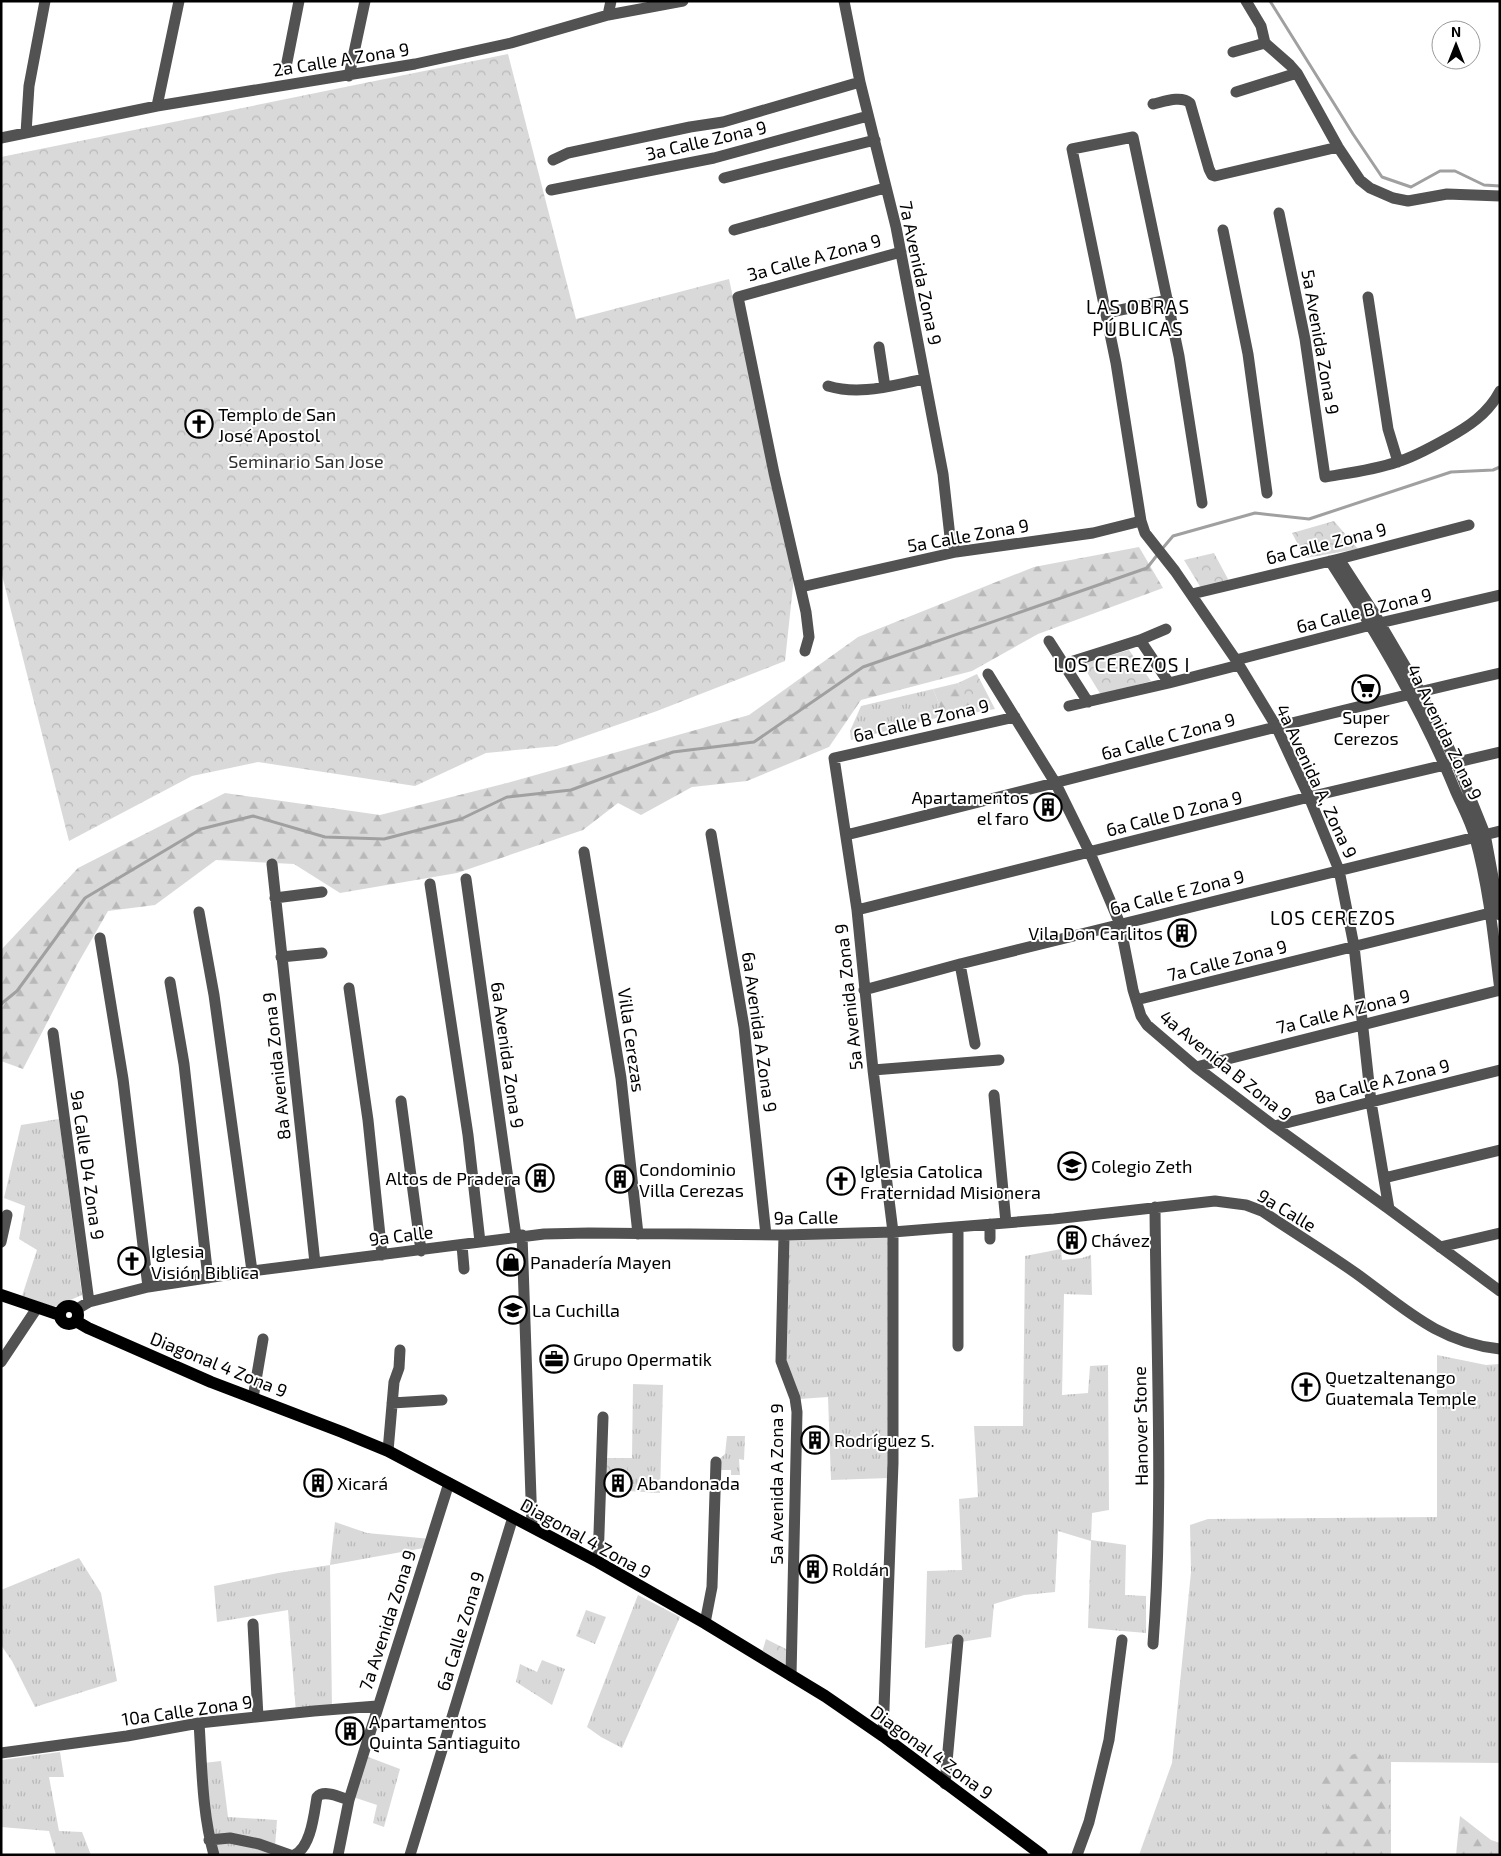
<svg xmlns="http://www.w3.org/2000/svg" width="1501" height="1856" font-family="'Exo 2',sans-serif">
<defs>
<pattern id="grass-tufts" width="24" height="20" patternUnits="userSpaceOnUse" patternTransform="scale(1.25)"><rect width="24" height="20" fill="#d9d9d9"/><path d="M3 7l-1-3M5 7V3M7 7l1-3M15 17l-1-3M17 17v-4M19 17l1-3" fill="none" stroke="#b8b8b8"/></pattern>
<pattern id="forest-firs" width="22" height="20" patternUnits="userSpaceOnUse" patternTransform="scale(1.25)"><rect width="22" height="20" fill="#d9d9d9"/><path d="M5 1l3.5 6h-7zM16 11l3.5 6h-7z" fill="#b8b8b8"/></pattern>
<pattern id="park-crowns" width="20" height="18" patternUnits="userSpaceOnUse" patternTransform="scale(1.25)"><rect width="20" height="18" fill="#d9d9d9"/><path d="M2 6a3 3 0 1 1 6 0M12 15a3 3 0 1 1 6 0" fill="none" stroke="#b8b8b8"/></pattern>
</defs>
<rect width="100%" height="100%" fill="#fff"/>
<path fill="url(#grass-tufts)" d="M 933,689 L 944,716 L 851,740 L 850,731 L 861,706 Z
M 59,1119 L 82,1295 L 54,1307 L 22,1296 L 37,1250 L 19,1239 L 25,1206 L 4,1198 L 21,1125 Z
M 890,1236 L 889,1478 L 831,1480 L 828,1397 L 799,1399 L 784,1364 L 788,1240 Z
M 1061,1249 L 1062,1260 L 1082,1258 L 1091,1255 L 1092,1295 L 1064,1294 L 1062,1395 L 1088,1393 L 1090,1366 L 1108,1365 L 1109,1510 L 1092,1513 L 1091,1540 L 1126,1545 L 1125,1595 L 1146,1596 L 1146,1633 L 1088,1628 L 1091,1541 L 1058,1531 L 1055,1592 L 1024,1595 L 994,1604 L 991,1637 L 925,1648 L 927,1571 L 962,1570 L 959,1499 L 978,1497 L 974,1426 L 1023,1426 L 1025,1256 Z
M 1437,1355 L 1486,1365 L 1500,1364 L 1500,1763 L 1391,1762 L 1391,1855 L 1139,1855 L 1172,1763 L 1191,1572 L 1190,1525 L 1208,1519 L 1437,1517 Z
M 633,1384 L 663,1385 L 660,1493 L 628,1491 L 630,1477 L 601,1475 L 602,1458 L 632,1458 Z
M 727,1436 L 745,1436 L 744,1460 L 739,1459 L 740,1475 L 731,1475 L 731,1470 L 716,1470 L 716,1462 L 725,1454 Z
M 335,1522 L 367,1533 L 431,1539 L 429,1547 L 330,1565 L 332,1709 L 296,1713 L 288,1610 L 217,1622 L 214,1586 L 278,1573 L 330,1565 Z
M 79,1558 L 101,1593 L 117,1681 L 35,1707 L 12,1661 L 1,1645 L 1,1590 Z
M 638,1595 L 680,1617 L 622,1748 L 601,1737 L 587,1727 Z
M 586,1610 L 606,1617 L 595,1644 L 576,1636 Z
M 542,1660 L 565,1669 L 552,1705 L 516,1682 L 520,1664 L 537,1672 Z
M 60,1752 L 64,1777 L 49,1777 L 59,1831 L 82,1832 L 91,1855 L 56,1855 L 49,1831 L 1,1827 L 1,1760 Z
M 363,1755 L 400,1769 L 384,1827 L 373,1823 L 377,1805 L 350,1796 Z
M 221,1761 L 228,1817 L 277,1820 L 275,1847 L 211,1838 L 204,1763 Z
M 227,1840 L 276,1855 L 217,1855 L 213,1841 Z"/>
<path fill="url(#forest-firs)" d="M 1139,547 L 1163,588 L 1038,634 L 972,671 L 861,700 L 829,747 L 747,781 L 692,787 L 641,815 L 618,803 L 583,830 L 457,873 L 340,893 L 294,864 L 216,860 L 155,905 L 108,911 L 77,965 L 23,1069 L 1,1061 L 1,950 L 78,868 L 225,793 L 380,815 L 507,783 L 749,715 L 858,637 L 1034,567 Z
M 958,683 L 971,705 L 944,716 L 933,689 Z
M 1375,1747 L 1389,1767 L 1388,1855 L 1321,1855 L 1333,1845 L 1310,1831 L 1329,1804 L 1320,1787 L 1325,1764 Z
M 1460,1816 L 1491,1840 L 1500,1843 L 1500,1855 L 1456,1855 Z"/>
<path fill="url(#park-crowns)" d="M 508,54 L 576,319 L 729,279 L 794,577 L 785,661 L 657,711 L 557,746 L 486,753 L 415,786 L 258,762 L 192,776 L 69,841 L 1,571 L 1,157 Z
M 1334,521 L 1358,549 L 1305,558 L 1292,533 Z
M 1214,553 L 1229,581 L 1201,588 L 1184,560 Z
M 1129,650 L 1151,681 L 1101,695 L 1082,664 Z
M 977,674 L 995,709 L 973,713 L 958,683 Z
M 605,1458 L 629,1459 L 627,1476 L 605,1474 Z
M 766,1639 L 790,1651 L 790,1673 L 761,1656 Z"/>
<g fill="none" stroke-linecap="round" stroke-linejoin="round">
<path stroke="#a0a0a0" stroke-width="3" d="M 1270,1 L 1353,134 L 1382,177 L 1411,187 L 1440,171 L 1455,171 L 1484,185 L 1500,186
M 1162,549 L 1173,536 L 1255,513 L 1309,519 L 1451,472 L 1493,470 L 1500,467
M 1,1004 L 17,991 L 85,898 L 201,829 L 253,816 L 325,837 L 384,839 L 461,819 L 507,797 L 571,790 L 673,752 L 754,742 L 863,667 L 1147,568 L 1158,554"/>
<path stroke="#525252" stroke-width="11" d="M 844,1 L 860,82 L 896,227 L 943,474 L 950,537 L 956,552
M 1246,1 L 1261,26 L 1265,43 L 1290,65 L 1297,73 L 1338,147 L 1360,180 L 1370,188 L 1393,198 L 1408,201 L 1447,194 L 1500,196
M 608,15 L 611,1
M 1233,52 L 1265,43
M 286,67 L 299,1
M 349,76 L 365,1
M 1236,92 L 1297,73
M 1153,104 C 1163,102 1181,95 1190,103 L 1209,169 L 1212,175 L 1215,176 L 1338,147
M 157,106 L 179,1
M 26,133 L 29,86 L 45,1
M 1,138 L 157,106 L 415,64 L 511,43 L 608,15 L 683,1
M 553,160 L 568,153 L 690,127 L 723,122 L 860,82
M 724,178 L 875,140
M 551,190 L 714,158 L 868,116
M 1279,213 L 1305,339 L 1325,477 C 1349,473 1374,470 1397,462 C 1414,457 1430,448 1446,439 C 1468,427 1488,414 1500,391
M 734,230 L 885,188
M 1223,230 L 1248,354 L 1267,493
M 1368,297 L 1388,429 L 1398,462
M 1106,313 L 1168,300
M 879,347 L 885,387
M 828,386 C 861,396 892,385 925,379
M 1202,503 L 1179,356 L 1133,137 L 1072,149 L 1116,363 L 1141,521 L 1145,533 L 1175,571 L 1236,660 L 1276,726 L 1309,797 L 1339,870 L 1354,946 L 1371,1102 L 1389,1209
M 1339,559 L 1374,613 L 1421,693 L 1456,762 L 1485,834 L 1500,915
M 1330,561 C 1377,634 1422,709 1455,790 C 1462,806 1471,822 1475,838 C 1489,888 1494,941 1500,991
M 801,587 L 956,552 L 1093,533 L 1141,521
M 1192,594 L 1339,559 L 1469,525
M 1140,640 L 1169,683
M 1049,641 L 1088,702
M 805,651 L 809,637 L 806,612 L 774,473 L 738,297 L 901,252
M 1236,660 L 1371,625 L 1500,595
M 1064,664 L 1140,640 L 1166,629
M 988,674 L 1056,784 L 1090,853 L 1120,924 L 1133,990 L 1141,1016 L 1147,1025 L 1196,1067 L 1274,1126 L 1389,1209 L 1500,1291
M 1069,706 L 1169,683 L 1239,665
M 711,834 L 744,1027 L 766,1235
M 846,835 C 1064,782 1281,723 1500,673
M 584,852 L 621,1078 L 638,1234
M 272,864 L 315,1263
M 466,879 L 516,1236
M 430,884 L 468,1135 L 480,1242
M 275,898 L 322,892
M 857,910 L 1309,797 L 1500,752
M 199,912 L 214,995 L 252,1271
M 100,938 L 123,1079 L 148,1287
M 281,957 L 322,953
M 960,964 L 975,1044
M 170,982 L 184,1064 L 208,1278
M 349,988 L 368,1120 L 382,1255
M 864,990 L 960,964 L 1500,831
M 1136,1000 L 1490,913 L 1495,910
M 53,1033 L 89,1302
M 1196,1067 L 1500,990
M 873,1070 L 999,1060
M 994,1095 L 1006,1223
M 401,1101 L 421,1251
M 1274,1126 L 1500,1070
M 1384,1178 L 1500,1150
M 990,1224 L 990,1239
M 958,1227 L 958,1346
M 522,1235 L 532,1527
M 784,1235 L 781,1361 L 795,1398 L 797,1412 L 791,1676
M 1,1242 L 7,1215
M 462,1245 L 464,1269
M 1440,1247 L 1500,1233
M 77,1309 L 89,1302 L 148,1287 L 252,1271 L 544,1234 L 589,1233 L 784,1235 L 893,1232 L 1054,1219 L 1215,1201 L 1246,1205 L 1262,1211 C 1293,1232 1326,1252 1357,1274 C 1404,1308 1439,1343 1500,1349
M 1,1362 L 37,1308
M 253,1398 L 263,1339
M 392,1403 L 442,1400
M 388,1451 L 394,1382 L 399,1368 L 400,1350
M 598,1562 L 603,1417
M 705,1623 L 712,1587 L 716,1462
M 253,1624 L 258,1717
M 1153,1644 C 1164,1499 1156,1352 1155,1207
M 199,1723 C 202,1767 202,1813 214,1855
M 883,1736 L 893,1463 L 893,1232 L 873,1070 L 857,910 L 834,758 L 1015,717
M 1,1753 L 127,1736 L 199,1723 L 314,1711 L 377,1706
M 945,1784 L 958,1640
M 209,1840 L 230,1838 L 259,1844 L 290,1855
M 294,1855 C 311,1848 314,1814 317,1797 C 324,1789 340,1797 349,1800
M 338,1855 L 349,1800 L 363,1755 L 449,1483
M 410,1855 L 513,1517
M 1077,1855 L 1089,1822 L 1109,1740 L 1122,1640"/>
<path stroke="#000" stroke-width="12" d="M 1,1295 L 60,1315
M60 1315a9 9 0 1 1 18 0a9 9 0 1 1-18 0Z
M 76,1321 L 88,1328 L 211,1382 L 342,1432 L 388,1451 L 598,1562 L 705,1623 L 825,1696 L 883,1736 L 1042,1855"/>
</g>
<defs>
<g id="church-ring" transform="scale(1.4375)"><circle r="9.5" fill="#fff" stroke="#000" stroke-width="1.5"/><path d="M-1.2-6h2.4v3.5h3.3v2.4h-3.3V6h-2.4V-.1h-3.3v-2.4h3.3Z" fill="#000"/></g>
<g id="supermarket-ring" transform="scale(1.4375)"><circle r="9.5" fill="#fff" stroke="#000" stroke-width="1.5"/><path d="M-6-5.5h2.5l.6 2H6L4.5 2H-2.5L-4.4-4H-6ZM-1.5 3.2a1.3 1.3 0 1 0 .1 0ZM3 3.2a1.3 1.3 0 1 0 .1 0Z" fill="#000"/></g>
<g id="building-ring" transform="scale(1.4375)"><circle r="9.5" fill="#fff" stroke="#000" stroke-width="1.5"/><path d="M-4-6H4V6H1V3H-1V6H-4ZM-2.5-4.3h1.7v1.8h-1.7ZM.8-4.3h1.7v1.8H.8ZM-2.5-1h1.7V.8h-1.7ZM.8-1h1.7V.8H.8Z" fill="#000"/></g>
<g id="school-ring" transform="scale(1.4375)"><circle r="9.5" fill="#fff" stroke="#000" stroke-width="1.5"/><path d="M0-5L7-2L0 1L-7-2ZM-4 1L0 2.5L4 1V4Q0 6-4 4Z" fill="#000"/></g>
<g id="shop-ring" transform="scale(1.4375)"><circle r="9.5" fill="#fff" stroke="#000" stroke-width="1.5"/><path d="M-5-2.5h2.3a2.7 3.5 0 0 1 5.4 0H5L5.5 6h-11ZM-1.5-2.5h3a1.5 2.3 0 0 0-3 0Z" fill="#000"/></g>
<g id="office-ring" transform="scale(1.4375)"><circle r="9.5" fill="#fff" stroke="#000" stroke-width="1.5"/><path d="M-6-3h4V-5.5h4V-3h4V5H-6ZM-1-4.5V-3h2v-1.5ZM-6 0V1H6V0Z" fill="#000"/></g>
</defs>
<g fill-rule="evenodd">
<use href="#church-ring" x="199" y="424"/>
<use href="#supermarket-ring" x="1366" y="689"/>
<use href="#building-ring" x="1048" y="807"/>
<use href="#building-ring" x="1182" y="933"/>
<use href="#school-ring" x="1072" y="1166"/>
<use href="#building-ring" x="540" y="1178"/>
<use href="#building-ring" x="620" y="1179"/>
<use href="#church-ring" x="841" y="1181"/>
<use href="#building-ring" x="1072" y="1240"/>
<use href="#church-ring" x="132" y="1261"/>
<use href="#shop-ring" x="511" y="1262"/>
<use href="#school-ring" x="513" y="1310"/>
<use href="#office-ring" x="554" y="1359"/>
<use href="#church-ring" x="1306" y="1387"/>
<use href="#building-ring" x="815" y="1440"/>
<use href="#building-ring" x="318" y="1483"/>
<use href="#building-ring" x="618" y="1483"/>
<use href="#building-ring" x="813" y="1569"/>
<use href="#building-ring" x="350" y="1731"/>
</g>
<g text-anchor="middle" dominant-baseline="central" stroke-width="4" stroke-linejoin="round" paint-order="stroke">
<g font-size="18" fill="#000" stroke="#fff">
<text transform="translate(341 59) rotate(-9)">2a Calle A Zona 9</text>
<text transform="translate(706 140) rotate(-13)">3a Calle Zona 9</text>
<text transform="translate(814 257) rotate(-15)">3a Calle A Zona 9</text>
<text transform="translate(921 273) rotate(78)">7a Avenida Zona 9</text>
<text transform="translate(1321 342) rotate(80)">5a Avenida Zona 9</text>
<text transform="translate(968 535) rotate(-10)">5a Calle Zona 9</text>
<text transform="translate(1326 543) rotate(-14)">6a Calle Zona 9</text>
<text transform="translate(1364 610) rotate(-14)">6a Calle B Zona 9</text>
<text transform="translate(921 720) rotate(-13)">6a Calle B Zona 9</text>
<text transform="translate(1445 732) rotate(64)">4a Avenida Zona 9</text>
<text transform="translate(1168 736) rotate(-15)">6a Calle C Zona 9</text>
<text transform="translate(1317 781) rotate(65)">4a Avenida A, Zona 9</text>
<text transform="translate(1174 813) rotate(-14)">6a Calle D Zona 9</text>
<text transform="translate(1177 892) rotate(-14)">6a Calle E Zona 9</text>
<text transform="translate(1227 960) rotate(-14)">7a Calle Zona 9</text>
<text transform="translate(848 997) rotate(-96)">5a Avenida Zona 9</text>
<text transform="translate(1343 1011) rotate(-14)">7a Calle A Zona 9</text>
<text transform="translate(760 1032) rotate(82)">6a Avenida A Zona 9</text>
<text transform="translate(632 1040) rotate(82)">Villa Cerezas</text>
<text transform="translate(508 1055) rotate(82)">6a Avenida Zona 9</text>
<text transform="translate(1226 1065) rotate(39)">4a Avenida B Zona 9</text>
<text transform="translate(276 1066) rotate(-96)">8a Avenida Zona 9</text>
<text transform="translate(1382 1081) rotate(-14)">8a Calle A Zona 9</text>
<text transform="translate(88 1165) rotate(82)">9a Calle D4 Zona 9</text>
<text transform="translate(1287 1210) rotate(31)">9a Calle</text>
<text transform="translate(806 1217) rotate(-1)">9a Calle</text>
<text transform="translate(401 1235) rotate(-7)">9a Calle</text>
<text transform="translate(219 1364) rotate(22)">Diagonal 4 Zona 9</text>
<text transform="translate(1140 1426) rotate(-91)">Hanover Stone</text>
<text transform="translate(776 1484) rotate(-90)">5a Avenida A Zona 9</text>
<text transform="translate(586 1538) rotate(29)">Diagonal 4 Zona 9</text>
<text transform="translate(387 1620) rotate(-72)">7a Avenida Zona 9</text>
<text transform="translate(460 1631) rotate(-73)">6a Calle Zona 9</text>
<text transform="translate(187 1710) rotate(-8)">10a Calle Zona 9</text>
<text transform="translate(932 1752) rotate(36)">Diagonal 4 Zona 9</text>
</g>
<g font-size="18" fill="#000" stroke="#fff" text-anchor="start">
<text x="218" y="414">Templo de San<tspan x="218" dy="21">José Apostol</tspan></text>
<text x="1366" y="717" text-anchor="middle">Super<tspan x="1366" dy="21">Cerezos</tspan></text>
<text x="1029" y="797" text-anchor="end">Apartamentos<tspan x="1029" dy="21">el faro</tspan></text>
<text x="1163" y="933" text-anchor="end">Vila Don Carlitos</text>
<text x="1091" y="1166">Colegio Zeth</text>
<text x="639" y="1169">Condominio<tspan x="639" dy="21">Villa Cerezas</tspan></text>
<text x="860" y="1171">Iglesia Catolica<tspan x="860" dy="21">Fraternidad Misionera</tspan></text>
<text x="521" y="1178" text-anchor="end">Altos de Pradera</text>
<text x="1091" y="1240">Chávez</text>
<text x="151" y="1251">Iglesia<tspan x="151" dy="21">Visión Biblica</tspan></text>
<text x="530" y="1262">Panadería Mayen</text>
<text x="532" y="1310">La Cuchilla</text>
<text x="573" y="1359">Grupo Opermatik</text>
<text x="1325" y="1377">Quetzaltenango<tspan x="1325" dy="21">Guatemala Temple</tspan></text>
<text x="834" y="1440">Rodríguez S.</text>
<text x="337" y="1483">Xicará</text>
<text x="637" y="1483">Abandonada</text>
<text x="832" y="1569">Roldán</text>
<text x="369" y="1721">Apartamentos<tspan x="369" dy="21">Quinta Santiaguito</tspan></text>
</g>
<g font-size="18" fill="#303030" stroke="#fff">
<text x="306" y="461">Seminario San Jose</text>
</g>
<g font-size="19" letter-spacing="1" fill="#000" stroke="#fff">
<text x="1138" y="306">LAS OBRAS<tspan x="1138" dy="22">PÚBLICAS</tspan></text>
<text x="1122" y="664">LOS CEREZOS I</text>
<text x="1333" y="917">LOS CEREZOS</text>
</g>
</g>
<rect width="1501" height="1856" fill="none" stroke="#000000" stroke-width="5"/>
<g transform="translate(1456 45)"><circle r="24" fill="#ffffff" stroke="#999999"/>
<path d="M0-4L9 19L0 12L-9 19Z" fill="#000000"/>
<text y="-8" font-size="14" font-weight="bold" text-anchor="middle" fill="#000000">N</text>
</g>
</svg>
